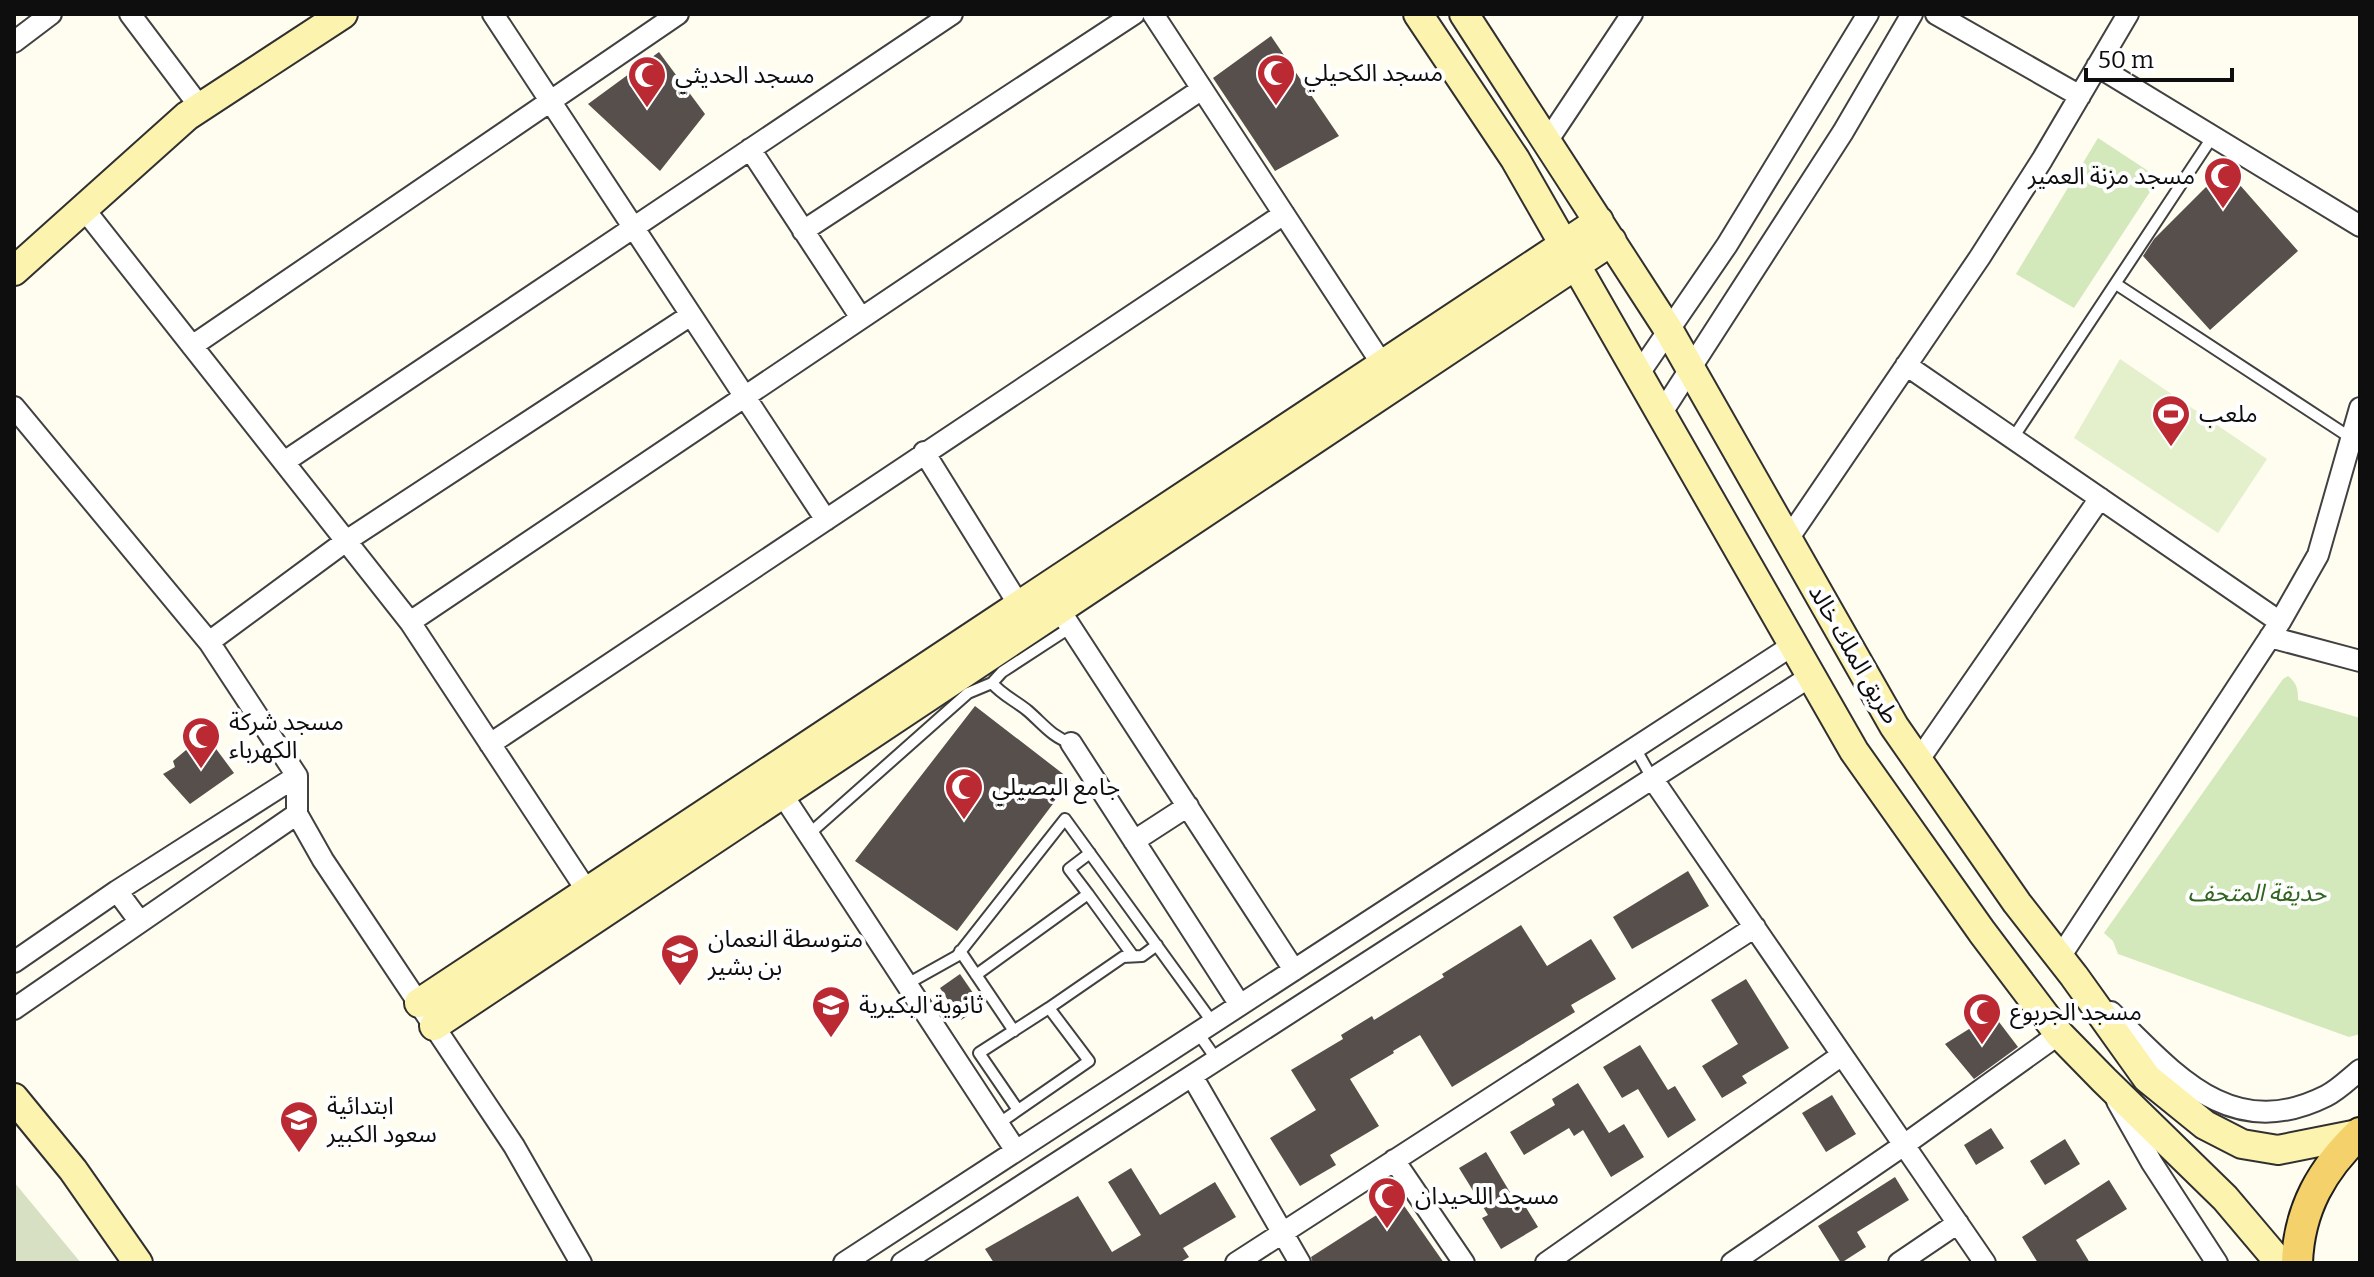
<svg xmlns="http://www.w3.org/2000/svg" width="2374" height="1277" font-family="Bitter,'Noto Sans Arabic',serif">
<rect width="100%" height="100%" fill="#fffcf0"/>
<path fill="#d3e8bb" d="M 2098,138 L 2159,178 L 2074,308 L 2016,274 Z
M 2288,676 C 2297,683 2298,689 2298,700 L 2360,718 L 2360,1034 L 2349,1037 L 2118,954 L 2113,941 L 2104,933 L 2283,679 Z"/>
<path fill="#d7e0c2" d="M 14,1182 L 81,1263 L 14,1263 Z"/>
<path fill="#e4f0cc" d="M 2120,359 L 2267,459 L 2218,533 L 2074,438 Z"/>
<path fill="#574f4b" d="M 1271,36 L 1339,136 L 1275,171 L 1213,78 Z
M 659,52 L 705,114 L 660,171 L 588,104 Z
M 2225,168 L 2298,251 L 2210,330 L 2143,256 L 2154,239 Z
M 975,706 L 1071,780 L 957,931 L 855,861 Z
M 205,734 L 234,773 L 190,804 L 163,774 L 175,767 L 173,761 Z
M 1688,871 L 1709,906 L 1632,949 L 1613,917 Z
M 1521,925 L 1547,966 L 1591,939 L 1616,979 L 1571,1005 L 1575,1012 L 1452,1087 L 1420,1035 L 1393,1051 L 1394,1053 L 1350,1079 L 1379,1126 L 1330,1155 L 1336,1165 L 1300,1186 L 1270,1138 L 1316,1110 L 1291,1070 L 1343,1039 L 1341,1035 L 1372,1016 L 1374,1020 L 1444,977 L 1442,974 Z
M 960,974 L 982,1006 L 961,1020 L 940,988 Z
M 1746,979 L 1789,1048 L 1742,1076 L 1747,1083 L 1722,1098 L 1702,1066 L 1738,1044 L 1711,1000 Z
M 1993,1014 L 2018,1047 L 1974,1079 L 1945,1044 Z
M 1640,1045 L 1668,1090 L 1675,1086 L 1696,1120 L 1668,1138 L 1638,1089 L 1622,1098 L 1603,1067 Z
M 1578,1083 L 1609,1133 L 1624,1124 L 1644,1157 L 1611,1177 L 1583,1130 L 1574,1136 L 1569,1128 L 1524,1155 L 1510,1132 L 1555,1105 L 1552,1099 Z
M 1832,1095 L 1856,1134 L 1826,1152 L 1802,1113 Z
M 1991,1128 L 2004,1148 L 1976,1165 L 1964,1145 Z
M 2065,1139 L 2080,1164 L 2045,1185 L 2030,1161 Z
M 1486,1152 L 1514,1199 L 1519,1196 L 1538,1227 L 1501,1249 L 1482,1218 L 1488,1215 L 1459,1168 Z
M 1131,1168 L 1160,1215 L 1215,1182 L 1236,1217 L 1183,1248 L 1189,1257 L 1179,1263 L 994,1263 L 985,1249 L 1078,1196 L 1112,1252 L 1141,1235 L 1108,1182 Z
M 1895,1177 L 1909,1200 L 1857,1232 L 1866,1247 L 1841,1263 L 1818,1226 Z
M 2109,1180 L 2127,1209 L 2076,1240 L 2090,1263 L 2038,1263 L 2022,1237 Z
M 1400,1200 L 1444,1263 L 1313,1263 L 1311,1257 Z"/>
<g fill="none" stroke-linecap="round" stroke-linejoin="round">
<g stroke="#414141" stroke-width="14">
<path id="lane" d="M 2116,284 L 2351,438
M 2013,438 L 2213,136
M 992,683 L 1002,672 L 1071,627
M 1635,748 L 1652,778
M 809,834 L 968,693 L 992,683 C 1002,695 1016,701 1028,711 C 1043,724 1052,737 1071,743
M 1088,894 L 1069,869 L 1090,853
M 960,951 L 1014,1031
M 976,975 L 1088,894 L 1133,956
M 907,984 L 957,956 L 1065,819 L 1213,1023
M 1198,1033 L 1217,1060
M 1018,1110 L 979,1053 L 1049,1008
M 998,1124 L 1089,1061 L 1049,1008 L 1123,957 L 1142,956 L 1157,945"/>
</g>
<g stroke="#414141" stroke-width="24">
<path id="street" d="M 130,14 L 200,107
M 493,14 L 826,520
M 1153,14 L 1382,364
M 1936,14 L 2080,96
M 14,42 L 51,14
M 2097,66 L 2360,226
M 1548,140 L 1632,14
M 750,149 L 861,318
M 84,209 L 410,622 L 587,891
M 803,231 L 1134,14
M 192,346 L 678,14
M 1906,365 L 2280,622
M 1638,375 L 1727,245 L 1868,14
M 14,407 L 209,642 L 297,776 L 297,814 L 323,860 L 514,1146 L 581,1263
M 1661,414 L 1843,132 L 1912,14
M 924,452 L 1019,605
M 284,462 L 952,14
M 1788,539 L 1980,257 L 2042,160 L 2128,14
M 1059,609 L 1294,970
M 410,622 L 1202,89
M 2270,637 L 2360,661
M 209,642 L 346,541 L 691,315
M 1071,743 L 1240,1005
M 490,744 L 1284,214
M 1918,761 L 2100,498
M 1652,778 L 1985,1263
M 782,794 L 1016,1151
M 1134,841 L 1188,806
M 117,891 L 140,922
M 2060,957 L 2280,622 L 2318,555 L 2360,408
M 14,962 L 117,891 L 297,776
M 14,1009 L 297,814
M 2111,1012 C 2174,1073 2230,1144 2326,1096 C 2338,1090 2349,1079 2360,1070
M 1192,1076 L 1300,1263
M 2117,1101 L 2152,1163 L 2217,1263
M 1394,1160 L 1464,1263
M 844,1263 L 1793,645
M 902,1263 L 1811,676
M 1236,1263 L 1755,927
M 1546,1263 L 1842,1055
M 1732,1263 L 1904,1145 L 2059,1034
M 1899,1263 L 1958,1223"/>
</g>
<g stroke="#303030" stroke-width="32">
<path id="secondary" d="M 1418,14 L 1515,159 L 1854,751 L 1982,932 L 2059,1034 L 2104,1080 L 2225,1198 L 2280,1263
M 1464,14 L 1668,329 L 1894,726 L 2017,903 L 2074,976 L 2147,1078 L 2205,1125 L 2242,1144 L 2278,1150 L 2358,1134
M 14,271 L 187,116 L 343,14
M 419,1003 L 1599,221
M 434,1026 L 1612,241
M 14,1098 L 73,1170 L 138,1263"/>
</g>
<g stroke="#1f1f1f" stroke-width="34">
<path id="primary" d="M 2297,1263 C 2299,1209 2322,1169 2360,1133"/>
</g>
<use href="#lane" stroke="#fff" stroke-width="10"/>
<use href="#street" stroke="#fff" stroke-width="20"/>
<use href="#secondary" stroke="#fcf3ae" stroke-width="28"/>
<use href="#primary" stroke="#f4d16b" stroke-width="30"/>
</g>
<defs>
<g id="mosque-pin" transform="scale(2)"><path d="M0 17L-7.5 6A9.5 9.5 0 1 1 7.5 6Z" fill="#bb2a33" stroke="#fff"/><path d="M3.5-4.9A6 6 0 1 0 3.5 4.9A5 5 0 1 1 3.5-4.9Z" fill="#fff"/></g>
<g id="stadium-pin" transform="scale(2)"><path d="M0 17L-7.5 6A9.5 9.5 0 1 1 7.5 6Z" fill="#bb2a33" stroke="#fff"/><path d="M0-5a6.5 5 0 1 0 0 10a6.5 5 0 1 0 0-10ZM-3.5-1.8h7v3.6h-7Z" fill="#fff"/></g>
<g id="school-pin" transform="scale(2)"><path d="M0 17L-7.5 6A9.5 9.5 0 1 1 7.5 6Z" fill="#bb2a33" stroke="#fff"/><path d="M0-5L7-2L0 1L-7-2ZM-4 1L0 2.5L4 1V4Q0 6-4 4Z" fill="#fff"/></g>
<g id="university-pin" transform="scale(2)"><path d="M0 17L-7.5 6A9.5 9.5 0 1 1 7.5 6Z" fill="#bb2a33" stroke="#fff"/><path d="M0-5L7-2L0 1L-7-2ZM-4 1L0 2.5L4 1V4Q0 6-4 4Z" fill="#fff"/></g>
</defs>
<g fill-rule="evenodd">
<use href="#mosque-pin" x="1276" y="73"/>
<use href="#mosque-pin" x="647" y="75"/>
<use href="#mosque-pin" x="2223" y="176"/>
<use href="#stadium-pin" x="2171" y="414"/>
<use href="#mosque-pin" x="201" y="736"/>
<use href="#mosque-pin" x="964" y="787"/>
<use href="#school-pin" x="680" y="953"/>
<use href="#school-pin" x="831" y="1005"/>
<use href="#mosque-pin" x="1982" y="1012"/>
<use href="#university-pin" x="299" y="1120"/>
<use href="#mosque-pin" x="1387" y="1196"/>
</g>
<g text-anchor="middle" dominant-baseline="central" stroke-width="8" stroke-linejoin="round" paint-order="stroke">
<g font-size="24" fill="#0e0e0e" stroke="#fff" text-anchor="start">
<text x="1304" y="73">مسجد الكحيلي</text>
<text x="675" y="75">مسجد الحديثي</text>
<text x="2195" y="176" text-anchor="end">مسجد مزنة العمير</text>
<text x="2199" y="414">ملعب</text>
<text x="229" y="722">مسجد شركة<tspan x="229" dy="28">الكهرباء</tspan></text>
<text x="992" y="787">جامع البصيلي</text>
<text x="708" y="939">متوسطة النعمان<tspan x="708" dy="28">بن بشير</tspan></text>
<text x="859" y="1005">ثانوية البكيرية</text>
<text x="2010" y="1012">مسجد الجربوع</text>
<text x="327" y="1106">ابتدائية<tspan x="327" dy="28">سعود الكبير</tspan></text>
<text x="1415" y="1196">مسجد اللحيدان</text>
</g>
<g font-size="24" fill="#0e0e0e" stroke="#fff">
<text transform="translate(1854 654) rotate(60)">طريق الملك خالد</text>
</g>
<g font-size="24" font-style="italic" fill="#2f6520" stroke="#fff">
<text x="2257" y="893">حديقة المتحف</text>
</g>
</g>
<rect width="2374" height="1277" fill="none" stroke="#0e0e0e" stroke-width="32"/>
<path d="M2086 68v12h146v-12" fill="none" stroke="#0e0e0e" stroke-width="4"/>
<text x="2098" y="68" font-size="24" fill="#0e0e0e" stroke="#ffffff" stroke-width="6" paint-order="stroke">50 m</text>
</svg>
